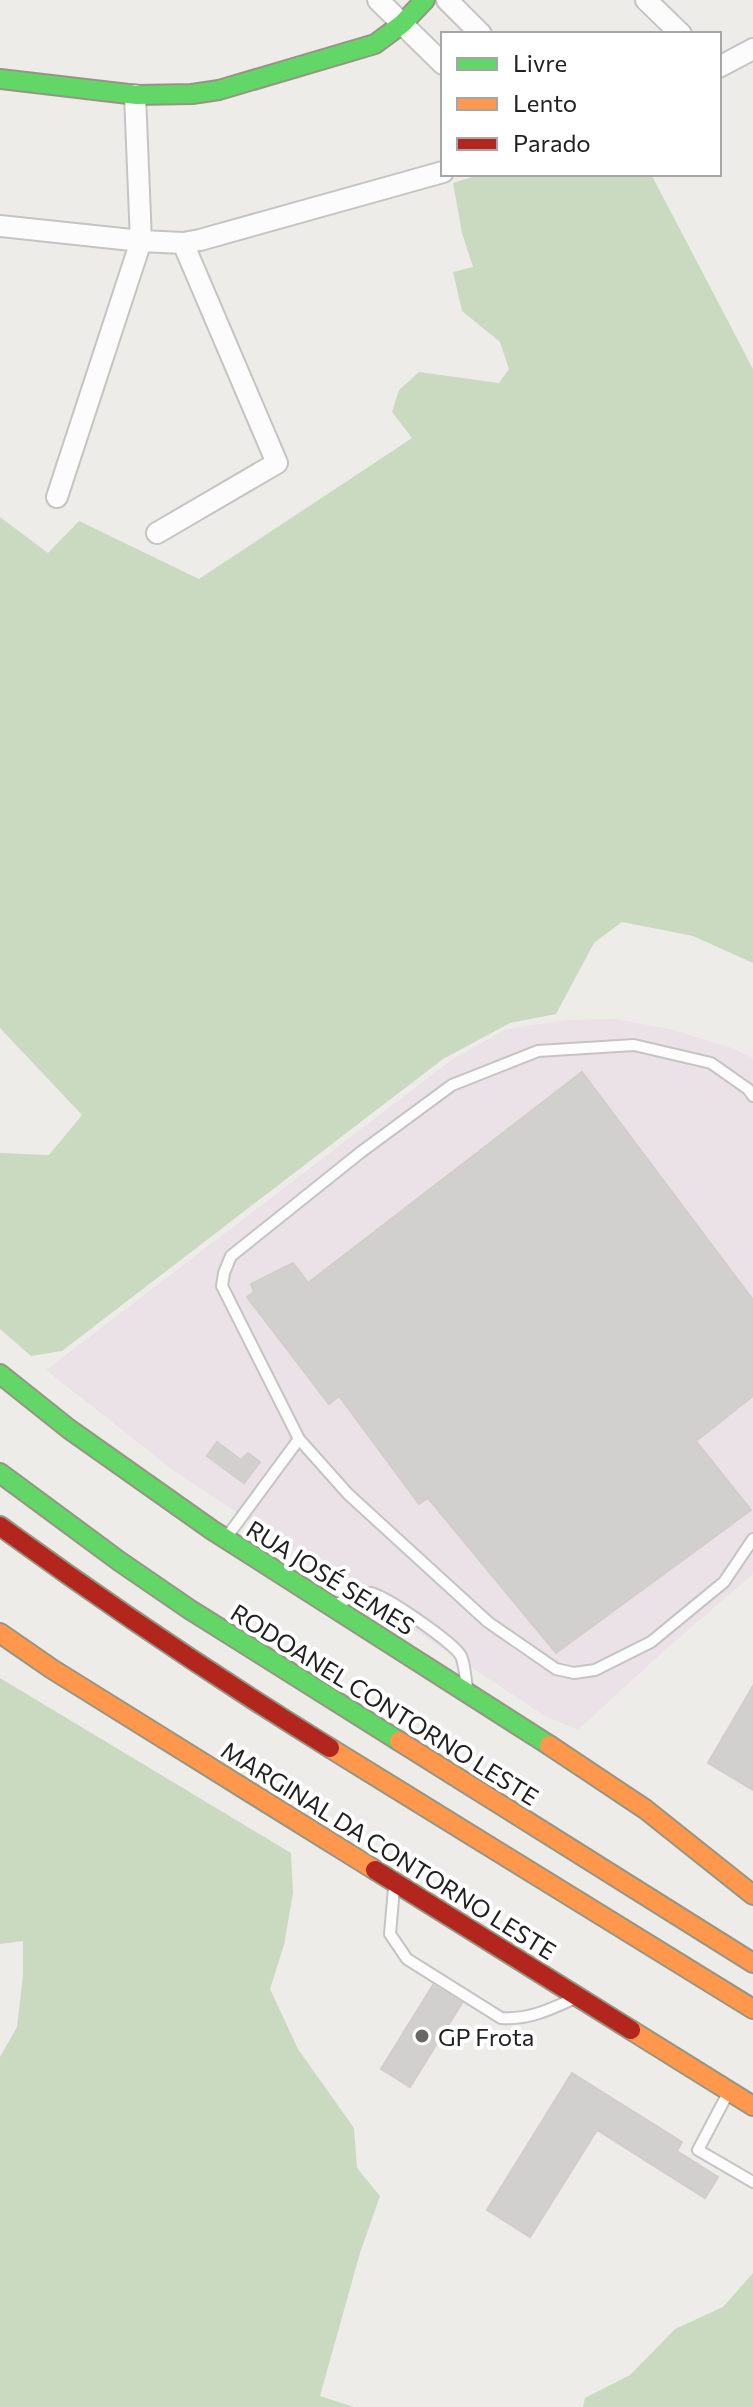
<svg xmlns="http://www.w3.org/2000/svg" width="753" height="2407" font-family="Commissioner,sans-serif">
<rect width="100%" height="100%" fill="#eeece9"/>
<path fill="#ebe2e7" d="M 616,1019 L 670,1029 L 732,1048 L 753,1058 L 753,1574 L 667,1648 L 578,1730 L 545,1716 L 174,1471 L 46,1370 L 451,1060 L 506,1029 L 566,1020 Z"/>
<path fill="#cadac0" d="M 482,174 L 651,174 L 753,369 L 753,963 L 693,936 L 622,922 L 594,943 L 556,1014 L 510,1023 L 443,1059 L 62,1351 L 31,1356 L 0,1329 L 0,1153 L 49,1155 L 82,1115 L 0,1028 L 0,517 L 48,553 L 79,521 L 199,579 L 412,438 L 392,412 L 399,390 L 419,372 L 499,383 L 509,369 L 500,342 L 462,311 L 453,272 L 473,267 L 462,233 L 453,183 Z
M 0,1678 L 291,1853 L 293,1893 L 284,1945 L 270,1989 L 298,2049 L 354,2128 L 357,2168 L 380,2196 L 360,2253 L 320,2396 L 354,2407 L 0,2407 L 0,2057 L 17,2027 L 23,1975 L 23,1941 L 0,1944 Z
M 753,2273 L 753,2407 L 583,2407 L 585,2398 L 630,2375 L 675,2329 L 723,2307 Z"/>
<path fill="#d2d0ce" stroke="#d1cdca" stroke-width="2" d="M 582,1072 L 753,1300 L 753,1396 L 696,1441 L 751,1510 L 556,1653 L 428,1498 L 419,1504 L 339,1396 L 329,1404 L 247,1297 L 254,1292 L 251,1284 L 293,1263 L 308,1283 Z
M 217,1442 L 241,1460 L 248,1453 L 260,1462 L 244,1483 L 207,1456 Z
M 753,1686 L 753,1790 L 708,1763 Z
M 433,1985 L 462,2003 L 410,2087 L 381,2069 Z
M 572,2073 L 682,2142 L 677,2151 L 718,2177 L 705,2198 L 597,2130 L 530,2237 L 487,2210 Z"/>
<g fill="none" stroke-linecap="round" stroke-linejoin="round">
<g stroke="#c5c4c3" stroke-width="14">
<path id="lane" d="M 753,1096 L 748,1089 L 711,1063 L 634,1045 L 538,1051 L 452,1085 L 361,1152 L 231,1256 L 224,1273 L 222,1286 L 299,1439 L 348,1494 L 488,1622 L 556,1669 L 574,1673 L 595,1670 L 651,1642 L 724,1582 L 753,1539
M 226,1538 L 299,1439
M 335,1605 C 345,1600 359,1592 370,1593 C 385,1595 454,1643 461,1656 C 465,1665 465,1677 467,1687
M 394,1888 L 390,1934 L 407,1959 L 501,2018 C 528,2020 549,2010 573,1999
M 728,2093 L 698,2150 L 753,2182"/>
</g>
<g stroke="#c5c4c3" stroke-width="24">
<path id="street" d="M 378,0 L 443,64
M 447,0 L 481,34
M 646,0 L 681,34
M 719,67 L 753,49
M 0,226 L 141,241 L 183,243 L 200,240 L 443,172
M 57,497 L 141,241 L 135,95
M 157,533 L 277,463 L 183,243"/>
</g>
<g stroke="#959682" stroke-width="22">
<path id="fast" d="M 0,79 L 137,95 L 192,94 L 219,90 L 375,44 L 402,24 L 425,0
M 0,1374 L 69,1429 L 212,1530 L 549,1745
M 0,1473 L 119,1561 L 189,1609 L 399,1741"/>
</g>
<g stroke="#959682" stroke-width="22">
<path id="slow" d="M 0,1633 L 52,1669 L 375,1870
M 399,1741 L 753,1963
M 549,1745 L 645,1809 L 753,1895
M 330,1748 L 753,2009
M 631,2030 L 753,2106"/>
</g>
<g stroke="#959682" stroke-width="22">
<path id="jam" d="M 0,1526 C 107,1604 217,1678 330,1748
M 375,1870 L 631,2030"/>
</g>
<use href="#lane" stroke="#fcfcfc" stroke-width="10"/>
<use href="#street" stroke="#fcfcfc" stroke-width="20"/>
<use href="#fast" stroke="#63d668" stroke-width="18"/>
<use href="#slow" stroke="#ff974d" stroke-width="18"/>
<use href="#jam" stroke="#b3261e" stroke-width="18"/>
</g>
<circle fill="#686766" stroke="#fff" stroke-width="3" cx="422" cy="2036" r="8"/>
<g text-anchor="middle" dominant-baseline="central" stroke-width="8" stroke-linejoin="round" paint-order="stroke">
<g font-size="24" fill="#202020" stroke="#fff">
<text transform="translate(331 1577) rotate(32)">RUA JOSÉ SEMES</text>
<text transform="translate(385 1704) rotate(32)">RODOANEL CONTORNO LESTE</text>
<text transform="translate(389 1850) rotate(32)">MARGINAL DA CONTORNO LESTE</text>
</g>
<g font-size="24" fill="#202020" stroke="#fff" text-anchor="start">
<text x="438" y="2036">GP Frota</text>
</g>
</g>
<rect x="441" y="32" width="280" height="144" fill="#ffffff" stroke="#a6a6a6" stroke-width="2"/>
<rect x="457" y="58" width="40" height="12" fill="#63d668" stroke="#a6a6a6" stroke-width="2"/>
<text x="513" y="72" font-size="24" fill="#202020">Livre</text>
<rect x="457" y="98" width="40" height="12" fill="#ff974d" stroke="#a6a6a6" stroke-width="2"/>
<text x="513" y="112" font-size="24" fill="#202020">Lento</text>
<rect x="457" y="138" width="40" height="12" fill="#b3261e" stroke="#a6a6a6" stroke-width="2"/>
<text x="513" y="152" font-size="24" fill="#202020">Parado</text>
</svg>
